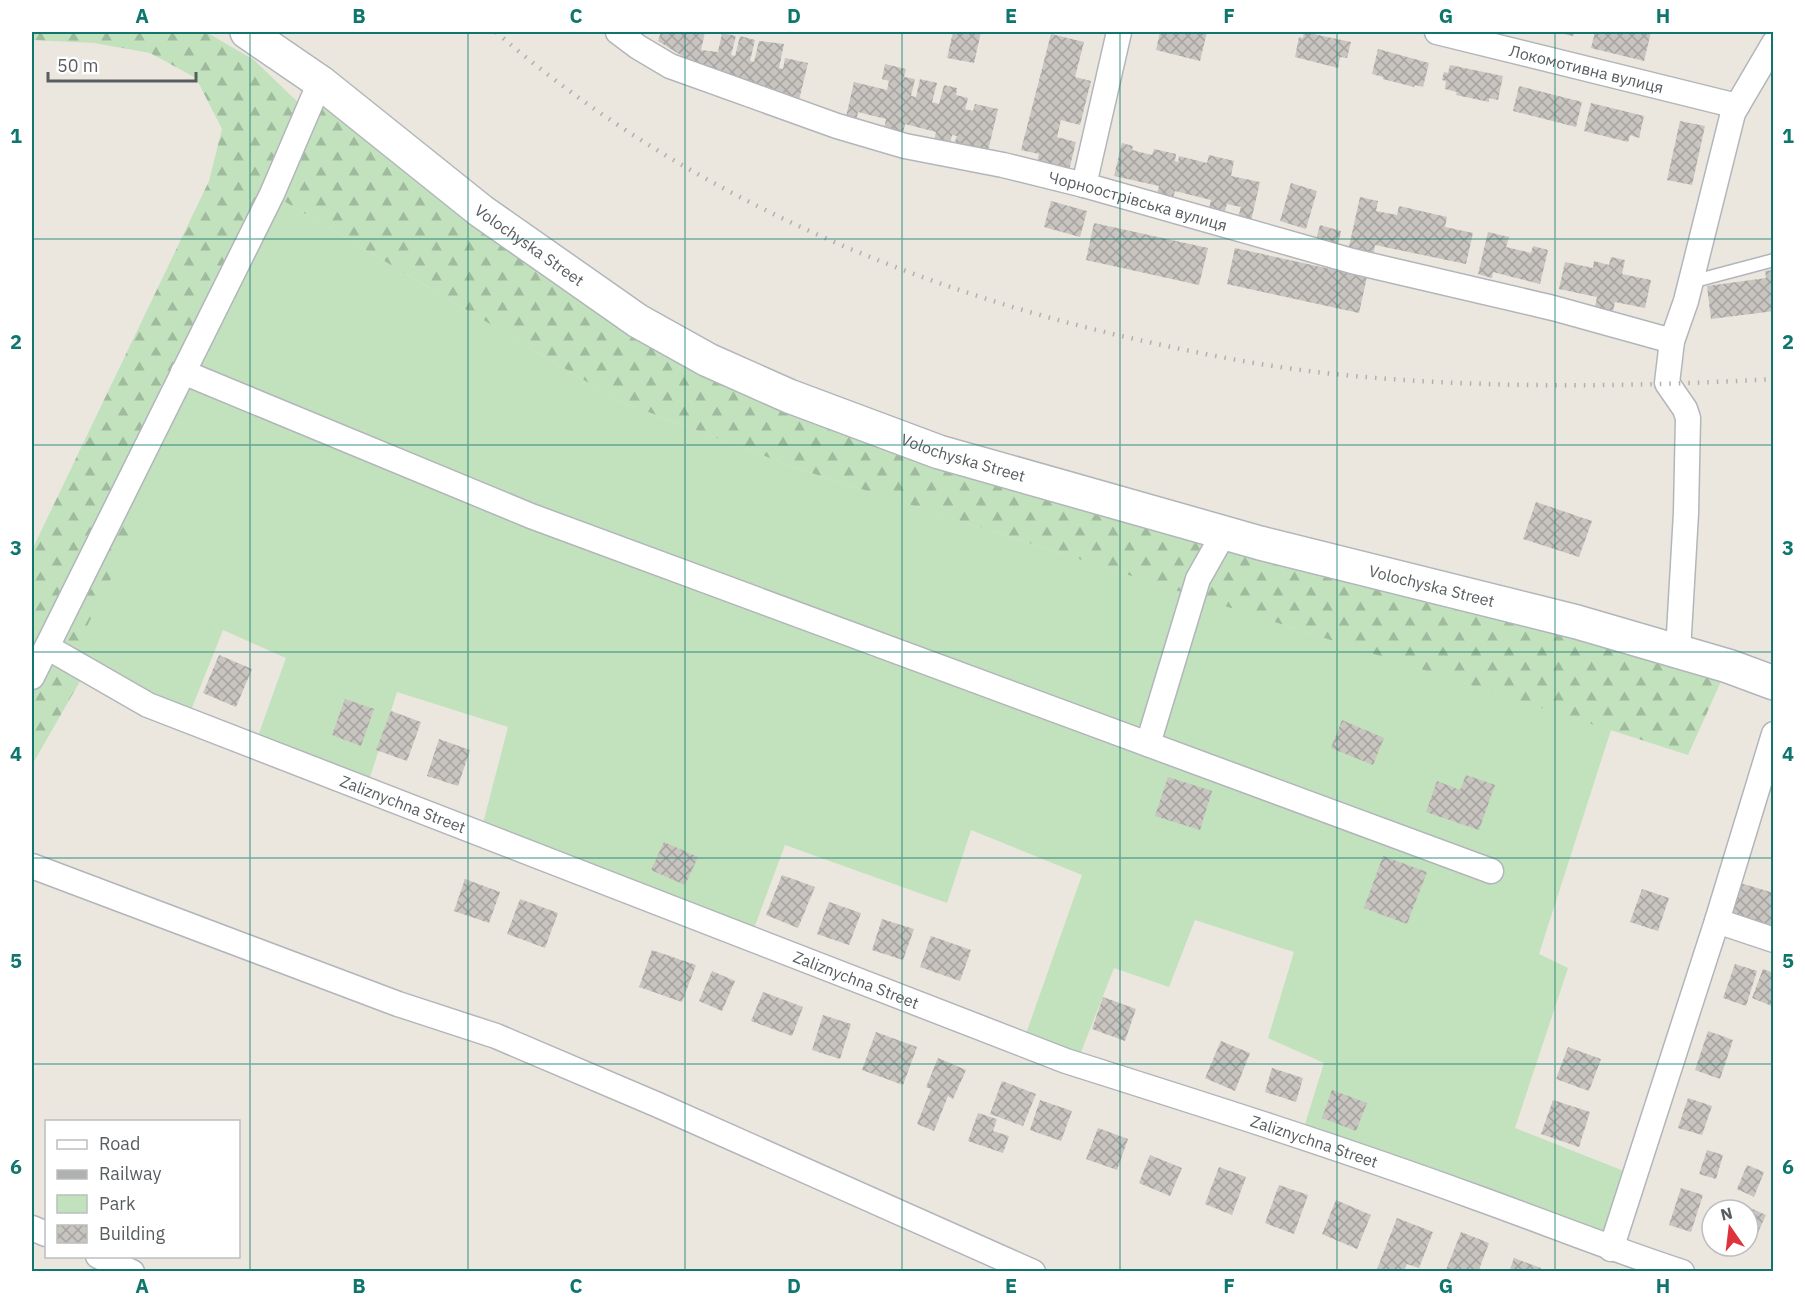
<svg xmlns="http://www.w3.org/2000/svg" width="1805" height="1303" font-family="'IBM Plex Sans',sans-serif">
<defs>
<pattern id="forest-firs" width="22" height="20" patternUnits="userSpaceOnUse" patternTransform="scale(1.5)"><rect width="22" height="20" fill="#c2e1bd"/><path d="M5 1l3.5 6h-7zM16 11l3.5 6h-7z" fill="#a0ba9d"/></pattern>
<pattern id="building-cross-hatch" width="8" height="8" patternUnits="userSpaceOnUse" patternTransform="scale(1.5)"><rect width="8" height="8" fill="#c8c4bf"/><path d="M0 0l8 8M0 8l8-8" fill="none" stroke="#a5a29f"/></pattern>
</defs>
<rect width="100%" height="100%" fill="#ebe7df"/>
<path fill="#c2e1bd" d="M 272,194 L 619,401 L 802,470 L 1611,730 L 1539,954 L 1568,968 L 1515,1128 L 1634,1175 L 1611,1249 L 1301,1137 L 1324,1063 L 1268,1038 L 1294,952 L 1195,920 L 1169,987 L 1114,968 L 1076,1065 L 1022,1045 L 1082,875 L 971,830 L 947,903 L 785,845 L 750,939 L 480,835 L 508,727 L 397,692 L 366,790 L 254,747 L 286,658 L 223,630 L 187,720 L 47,647 Z"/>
<path fill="url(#forest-firs)" d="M 32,32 L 206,32 L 254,60 L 307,111 L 320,82 L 481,211 L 789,396 L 1728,666 L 1688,755 L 802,470 L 619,401 L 272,194 L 112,516 L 137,527 L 70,660 L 87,669 L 32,765 L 32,550 L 209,181 L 222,129 L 196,78 L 150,53 L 94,43 L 32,40 Z"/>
<path fill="url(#building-cross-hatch)" d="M 661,32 L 705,32 L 701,50 L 718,52 L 722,33 L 736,36 L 731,55 L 735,56 L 740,36 L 755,40 L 750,61 L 754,62 L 759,41 L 784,44 L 779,68 L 783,69 L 785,58 L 808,63 L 798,104 L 697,65 L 658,41 Z
M 953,32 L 981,32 L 974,63 L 947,58 Z
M 1160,32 L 1207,32 L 1200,61 L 1156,50 Z
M 1304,32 L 1351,42 L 1347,58 L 1340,57 L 1338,68 L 1295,57 L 1299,37 L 1303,38 Z
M 1554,32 L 1574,32 L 1573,36 Z
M 1595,32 L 1651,32 L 1644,61 L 1591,48 Z
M 1051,34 L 1084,42 L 1075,77 L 1091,81 L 1080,125 L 1061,120 L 1057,137 L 1076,142 L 1067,178 L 1035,170 L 1039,154 L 1021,150 Z
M 1378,49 L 1429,63 L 1423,87 L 1415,85 L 1414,87 L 1383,79 L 1383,77 L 1372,74 Z
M 885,64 L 906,69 L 904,77 L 915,79 L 911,96 L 916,97 L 920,79 L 937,83 L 932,102 L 939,104 L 944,85 L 957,88 L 956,95 L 968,98 L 965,109 L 973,111 L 975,104 L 998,109 L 986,159 L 954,144 L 957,136 L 952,135 L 949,148 L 933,145 L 936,132 L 905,124 L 902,138 L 883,134 L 886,119 L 858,112 L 856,123 L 845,121 L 854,82 L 887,90 L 889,81 L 882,79 Z
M 1450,65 L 1503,76 L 1498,100 L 1489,98 L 1489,102 L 1456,95 L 1457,92 L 1445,89 L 1446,81 L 1442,80 L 1444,72 L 1448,73 Z
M 1519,86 L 1582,102 L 1576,127 L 1513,111 Z
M 1591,103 L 1644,116 L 1639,138 L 1630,135 L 1628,142 L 1584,131 Z
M 1680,121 L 1705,126 L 1692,185 L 1667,180 Z
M 1122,143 L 1133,146 L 1132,150 L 1152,155 L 1154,149 L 1176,154 L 1175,161 L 1178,162 L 1179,156 L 1207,163 L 1209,155 L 1234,161 L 1231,176 L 1260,182 L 1251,221 L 1238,218 L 1241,207 L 1227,204 L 1223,218 L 1208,214 L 1211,200 L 1175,191 L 1172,201 L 1156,197 L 1159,186 L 1114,176 Z
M 1291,183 L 1317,191 L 1306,229 L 1280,221 Z
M 1360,197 L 1378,201 L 1376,211 L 1397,215 L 1399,206 L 1447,217 L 1445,227 L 1473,233 L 1466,264 L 1375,245 L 1373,257 L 1348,251 Z
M 1051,201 L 1087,211 L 1080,237 L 1044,227 Z
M 1094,223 L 1208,248 L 1199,285 L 1086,260 Z
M 1320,225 L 1341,231 L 1338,245 L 1316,240 Z
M 1488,232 L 1509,237 L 1506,247 L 1531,253 L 1533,246 L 1548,250 L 1540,284 L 1493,272 L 1492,278 L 1478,274 Z
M 1235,248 L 1367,277 L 1359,313 L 1227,284 Z
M 1611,257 L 1625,260 L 1622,274 L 1651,280 L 1645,308 L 1615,302 L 1613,311 L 1595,307 L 1597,297 L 1559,289 L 1565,262 L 1593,268 L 1594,261 L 1609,265 Z
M 1774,270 L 1774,311 L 1711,319 L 1707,286 L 1766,278 L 1765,271 Z
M 1536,502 L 1592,521 L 1579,557 L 1523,539 Z
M 219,655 L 252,669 L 236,707 L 203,693 Z
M 345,699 L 374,709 L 361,746 L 332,735 Z
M 391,711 L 421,722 L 407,761 L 376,750 Z
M 1342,720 L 1384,738 L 1373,765 L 1331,748 Z
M 439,739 L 470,750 L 458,786 L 427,776 Z
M 1466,775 L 1495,785 L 1479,830 L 1426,812 L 1437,781 L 1460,790 Z
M 1168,777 L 1212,791 L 1200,830 L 1155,816 Z
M 664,842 L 698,857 L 685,885 L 651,870 Z
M 1383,856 L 1427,872 L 1407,924 L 1364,908 Z
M 782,875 L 815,887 L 798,928 L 766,915 Z
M 465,879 L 500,892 L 489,923 L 454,911 Z
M 1740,883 L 1774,893 L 1774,930 L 1730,918 Z
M 1642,889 L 1669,898 L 1658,931 L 1630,922 Z
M 520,899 L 558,913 L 545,948 L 507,934 Z
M 829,902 L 861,913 L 849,945 L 817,934 Z
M 882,919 L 914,929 L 903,960 L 872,950 Z
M 931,936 L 971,950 L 960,981 L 920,967 Z
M 652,950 L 696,965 L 682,1002 L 639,987 Z
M 1735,964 L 1757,971 L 1746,1006 L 1723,998 Z
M 1763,969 L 1774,973 L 1774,1007 L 1752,998 Z
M 712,971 L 735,981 L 722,1011 L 699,1001 Z
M 763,992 L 803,1007 L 792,1036 L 751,1021 Z
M 1103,997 L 1136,1009 L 1125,1041 L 1092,1029 Z
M 823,1015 L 851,1024 L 840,1059 L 812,1050 Z
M 1708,1031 L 1733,1040 L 1720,1079 L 1695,1070 Z
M 876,1032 L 917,1047 L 903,1085 L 862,1070 Z
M 1221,1041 L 1250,1053 L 1235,1091 L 1205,1078 Z
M 1568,1047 L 1601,1059 L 1589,1091 L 1556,1079 Z
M 938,1058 L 966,1070 L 953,1099 L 948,1096 L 934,1131 L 917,1124 L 931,1089 L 926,1087 Z
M 1272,1068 L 1303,1078 L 1296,1102 L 1265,1092 Z
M 1002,1081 L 1036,1094 L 1023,1126 L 990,1114 Z
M 1332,1090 L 1367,1103 L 1356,1131 L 1322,1118 Z
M 1688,1098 L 1712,1106 L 1702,1135 L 1678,1128 Z
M 1040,1100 L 1072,1111 L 1061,1141 L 1030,1130 Z
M 1553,1100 L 1590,1112 L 1579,1147 L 1541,1134 Z
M 978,1113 L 997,1119 L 993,1131 L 1009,1136 L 1003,1153 L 968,1141 Z
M 1098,1128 L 1128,1139 L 1117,1170 L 1086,1159 Z
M 1707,1150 L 1723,1155 L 1716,1179 L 1699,1174 Z
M 1150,1155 L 1182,1168 L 1170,1196 L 1139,1183 Z
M 1747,1165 L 1764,1172 L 1754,1197 L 1737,1189 Z
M 1219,1167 L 1246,1177 L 1232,1215 L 1205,1204 Z
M 1279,1185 L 1308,1195 L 1294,1234 L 1265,1223 Z
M 1681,1188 L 1703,1195 L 1691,1232 L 1669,1225 Z
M 1336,1200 L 1371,1215 L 1357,1249 L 1322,1234 Z
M 1733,1200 L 1766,1215 L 1754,1241 L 1748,1238 L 1748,1210 L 1729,1210 Z
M 1397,1218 L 1433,1232 L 1419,1268 L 1407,1264 L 1404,1272 L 1383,1272 L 1377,1269 Z
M 1461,1232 L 1489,1243 L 1478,1272 L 1451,1272 L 1446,1270 Z
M 1514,1258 L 1541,1268 L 1540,1272 L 1509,1272 Z"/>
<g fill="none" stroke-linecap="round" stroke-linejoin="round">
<g stroke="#b2b6ba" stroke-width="15">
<path id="service" d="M 1691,282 L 1774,260"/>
</g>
<g stroke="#b2b6ba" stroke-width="27">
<g id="minor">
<path id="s1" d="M 618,32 L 638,47 L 670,66 L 837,126 L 905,146 L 1003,165 L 1084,185 L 1352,261 L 1553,308 L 1672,341"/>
<path id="s2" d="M 1437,32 L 1737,106"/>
<path d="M 1084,185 L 1119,32"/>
<path d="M 183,372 L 531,516 L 1491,871"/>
<path id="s3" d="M 47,647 L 148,705 L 1066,1061 C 1202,1104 1338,1147 1472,1196 C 1542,1221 1611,1249 1682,1272"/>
<path d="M 1678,651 L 1686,513 L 1688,418 L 1685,409 L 1667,383 L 1672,341 L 1686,301 L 1733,113 L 1774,43"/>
<path d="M 32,677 L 272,194 L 320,82"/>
<path d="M 1148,744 L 1198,579 L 1224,533"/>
<path d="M 32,866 L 398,1004 L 496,1036 L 658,1105 L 1033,1272"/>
<path d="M 1717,921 L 1774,940"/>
<path d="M 32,1228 L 46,1234"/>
<path d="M 1611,1249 L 1717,921 L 1774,734"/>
<path d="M 98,1256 L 132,1272"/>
</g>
</g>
<g stroke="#b1b6ba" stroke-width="36">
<g id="secondary">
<path id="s4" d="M 247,32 L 320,82 L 481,211 L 638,321 L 708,360 L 789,396 L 939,452 L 1260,543 L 1577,622 L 1728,666 L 1774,683"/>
</g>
</g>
<use href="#service" stroke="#fff" stroke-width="12"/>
<use href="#minor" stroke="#fff" stroke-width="24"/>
<use href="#secondary" stroke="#fff" stroke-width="33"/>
<path stroke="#afb0b0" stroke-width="4.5" stroke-dasharray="1.5 8" stroke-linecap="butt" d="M 496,32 C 683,195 920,294 1162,345 C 1222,358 1282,369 1344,375 C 1486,389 1631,387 1774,379"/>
</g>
<path fill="none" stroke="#0f766e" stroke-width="1.5" stroke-opacity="0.55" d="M 250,32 L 250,1272M 468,32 L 468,1272M 685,32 L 685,1272M 902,32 L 902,1272M 1120,32 L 1120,1272M 1337,32 L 1337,1272M 1555,32 L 1555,1272M 32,239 L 1774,239M 32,445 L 1774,445M 32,652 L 1774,652M 32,858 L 1774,858M 32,1064 L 1774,1064"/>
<g text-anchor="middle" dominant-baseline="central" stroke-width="6" stroke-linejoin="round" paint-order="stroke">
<g font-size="16" fill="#585d60" stroke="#fff">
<text stroke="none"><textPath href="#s2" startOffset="154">Локомотивна вулиця</textPath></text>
<text stroke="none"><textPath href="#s1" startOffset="550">Чорноострівська вулиця</textPath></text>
<text stroke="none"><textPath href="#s4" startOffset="354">Volochyska Street</textPath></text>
<text stroke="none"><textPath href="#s4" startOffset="840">Volochyska Street</textPath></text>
<text stroke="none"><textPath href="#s4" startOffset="1326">Volochyska Street</textPath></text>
<text stroke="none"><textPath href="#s3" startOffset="390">Zaliznychna Street</textPath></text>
<text stroke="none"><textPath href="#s3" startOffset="876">Zaliznychna Street</textPath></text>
<text stroke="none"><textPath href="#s3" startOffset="1362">Zaliznychna Street</textPath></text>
</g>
</g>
<rect width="1805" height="1303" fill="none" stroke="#ffffff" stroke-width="66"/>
<rect x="45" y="1120" width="195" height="138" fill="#ffffff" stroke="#bcbebf" stroke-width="1.5"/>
<rect x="57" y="1140" width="30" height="9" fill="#ffffff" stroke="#bcbebf" stroke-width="1.5"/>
<text x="99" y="1150" font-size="18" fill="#585d60">Road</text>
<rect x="57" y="1170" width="30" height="9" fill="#afb0b0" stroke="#bcbebf" stroke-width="1.5"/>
<text x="99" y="1180" font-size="18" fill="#585d60">Railway</text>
<rect x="57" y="1195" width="30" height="18" fill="#c2e1bd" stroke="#bcbebf" stroke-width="1.5"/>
<text x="99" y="1210" font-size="18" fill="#585d60">Park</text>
<rect x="57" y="1225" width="30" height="18" fill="url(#building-cross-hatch)" stroke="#bcbebf" stroke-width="1.5"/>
<text x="99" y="1240" font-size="18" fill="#585d60">Building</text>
<g transform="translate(1730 1228) rotate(346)"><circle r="28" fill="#ffffff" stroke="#bcbebf" stroke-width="1.5"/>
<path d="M0-4.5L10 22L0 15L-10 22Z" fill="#dd333c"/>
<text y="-9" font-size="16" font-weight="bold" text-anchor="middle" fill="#585d60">N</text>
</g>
<path d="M48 72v9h148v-9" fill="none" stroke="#585d60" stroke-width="3"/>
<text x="57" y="72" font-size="18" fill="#585d60" stroke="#ffffff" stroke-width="4.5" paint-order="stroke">50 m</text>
<rect x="33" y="33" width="1739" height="1237" fill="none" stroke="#0f766e" stroke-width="2"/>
<g font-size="20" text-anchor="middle" font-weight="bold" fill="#0f766e">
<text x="142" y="23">A</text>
<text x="359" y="23">B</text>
<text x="576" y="23">C</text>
<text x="794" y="23">D</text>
<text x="1011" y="23">E</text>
<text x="1229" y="23">F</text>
<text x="1446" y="23">G</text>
<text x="1663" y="23">H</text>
<text x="16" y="143">1</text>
<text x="1788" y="143">1</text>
<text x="16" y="349">2</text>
<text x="1788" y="349">2</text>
<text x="16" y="555">3</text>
<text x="1788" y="555">3</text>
<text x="16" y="761">4</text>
<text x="1788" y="761">4</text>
<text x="16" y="968">5</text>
<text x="1788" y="968">5</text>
<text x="16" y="1174">6</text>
<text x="1788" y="1174">6</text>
<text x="142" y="1293">A</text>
<text x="359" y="1293">B</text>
<text x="576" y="1293">C</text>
<text x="794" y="1293">D</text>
<text x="1011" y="1293">E</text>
<text x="1229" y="1293">F</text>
<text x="1446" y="1293">G</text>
<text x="1663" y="1293">H</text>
</g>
</svg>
